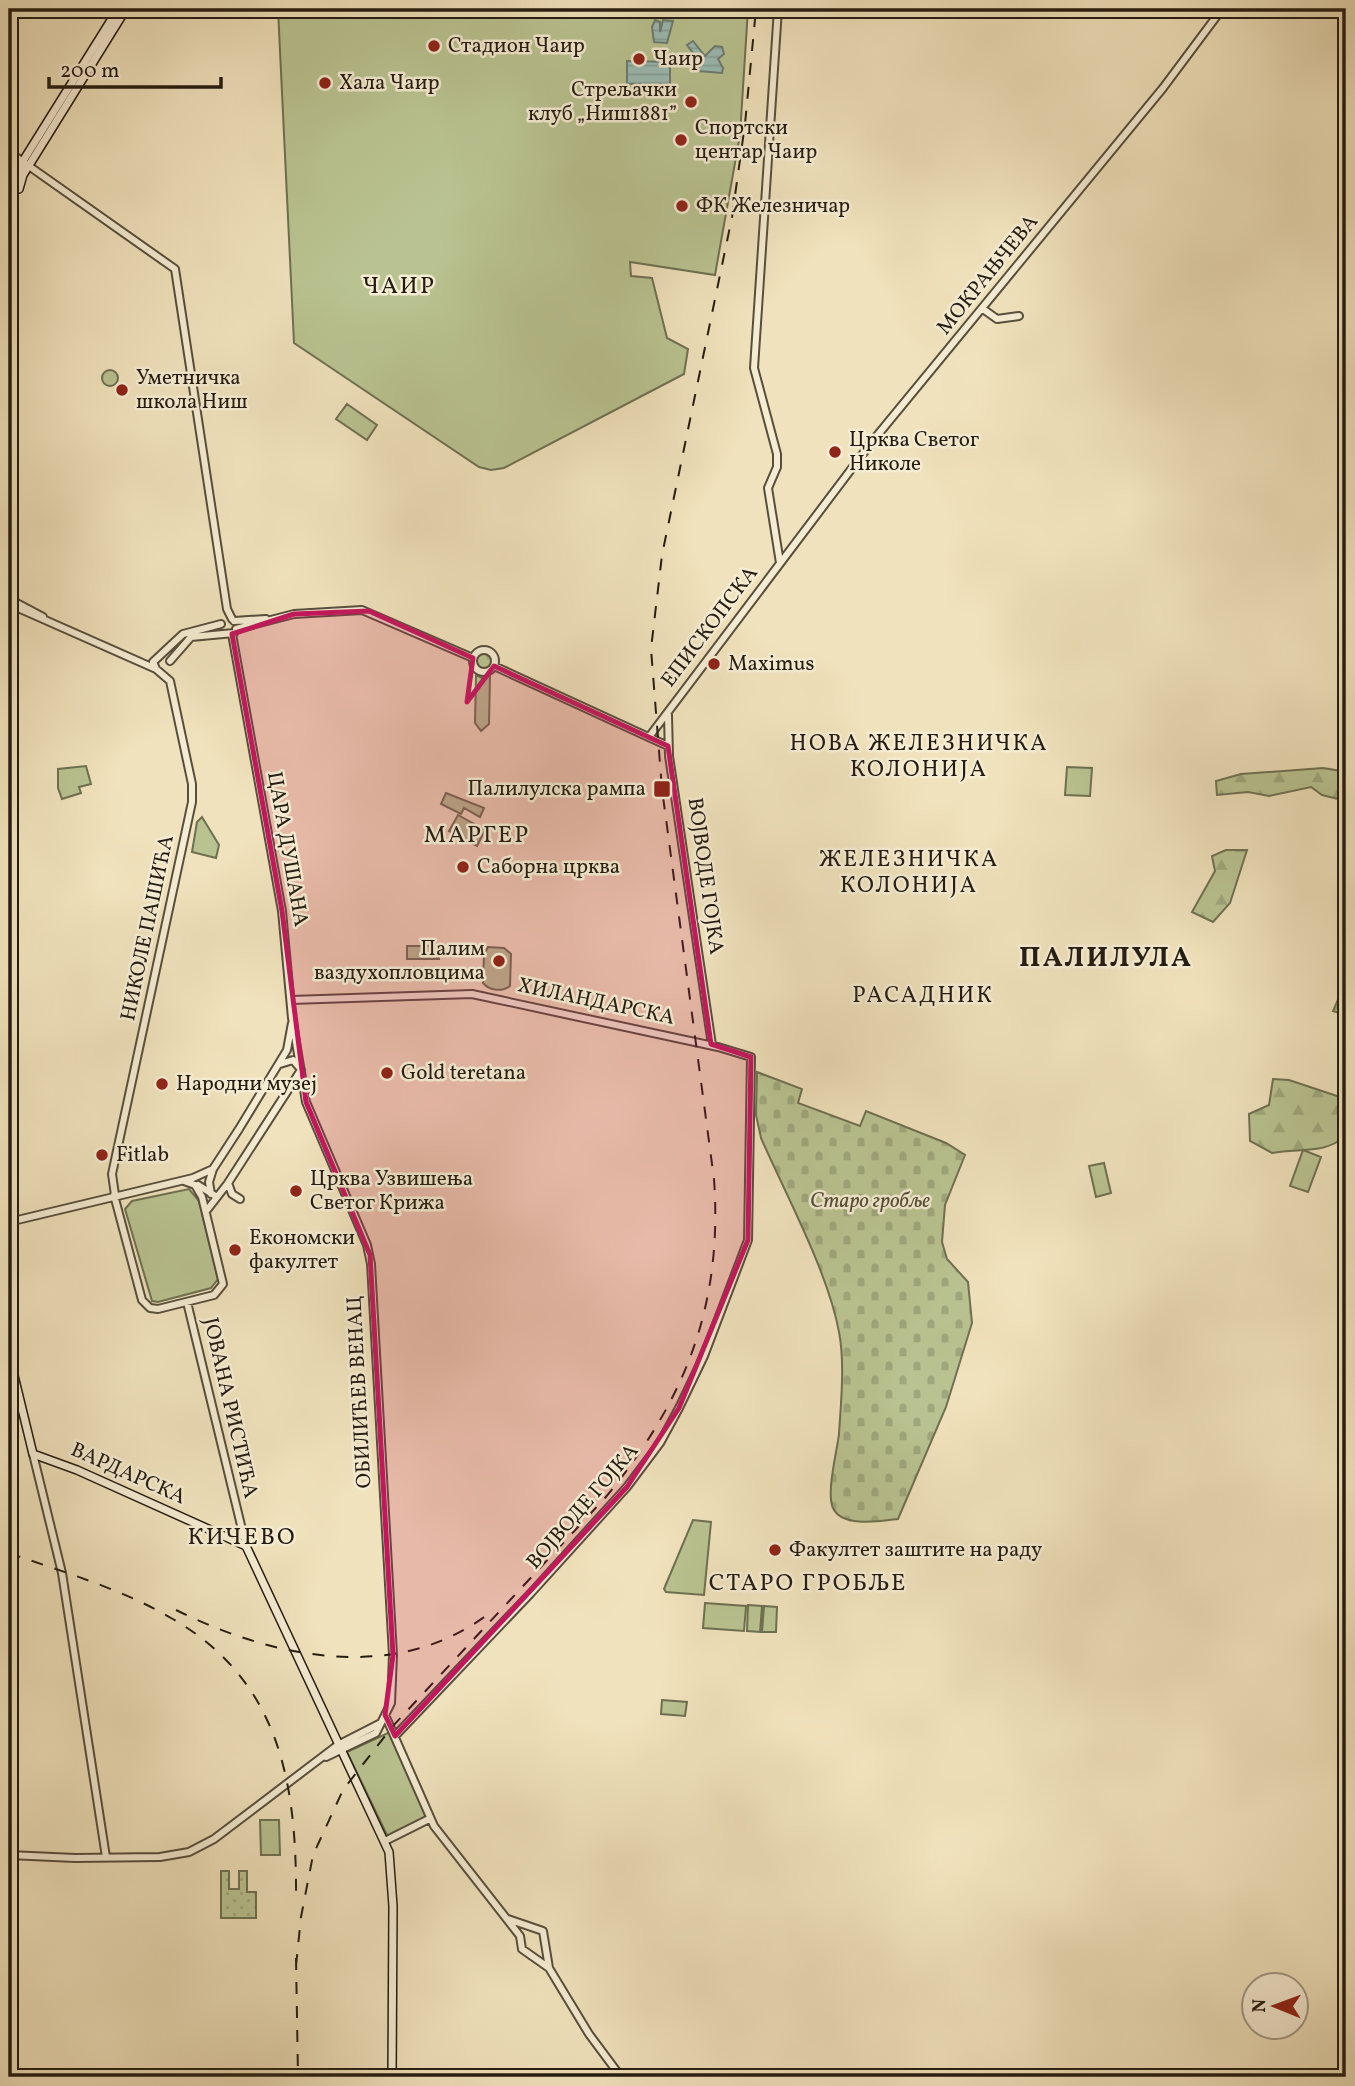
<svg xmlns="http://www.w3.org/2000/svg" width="1355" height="2086" font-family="Vollkorn,serif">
<defs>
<pattern id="grass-tufts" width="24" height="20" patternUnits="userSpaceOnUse" patternTransform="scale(1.75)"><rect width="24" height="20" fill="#b9c391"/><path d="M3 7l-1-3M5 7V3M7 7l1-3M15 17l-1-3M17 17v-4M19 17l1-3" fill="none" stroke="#9fa77c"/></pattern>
<pattern id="forest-firs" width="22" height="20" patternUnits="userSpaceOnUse" patternTransform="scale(1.75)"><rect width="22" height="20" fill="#b9c391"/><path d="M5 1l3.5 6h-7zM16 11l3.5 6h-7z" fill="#9fa77c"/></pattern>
<pattern id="cemetery-stones" width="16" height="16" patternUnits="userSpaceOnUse" patternTransform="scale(1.75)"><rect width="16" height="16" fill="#b9c391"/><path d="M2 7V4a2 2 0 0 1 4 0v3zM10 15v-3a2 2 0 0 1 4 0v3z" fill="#9fa77c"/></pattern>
<pattern id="garden-dots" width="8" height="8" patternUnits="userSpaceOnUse" patternTransform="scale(1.75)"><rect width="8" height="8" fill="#b9c391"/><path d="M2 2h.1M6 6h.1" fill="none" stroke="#9fa77c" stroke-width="1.8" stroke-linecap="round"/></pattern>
<pattern id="water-rules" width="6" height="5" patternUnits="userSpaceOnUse" patternTransform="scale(1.75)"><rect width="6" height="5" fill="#9bbdb5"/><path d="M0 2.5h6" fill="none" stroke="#85a29b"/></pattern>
</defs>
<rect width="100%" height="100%" fill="#f0e2bc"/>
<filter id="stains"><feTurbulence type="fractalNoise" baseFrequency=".00286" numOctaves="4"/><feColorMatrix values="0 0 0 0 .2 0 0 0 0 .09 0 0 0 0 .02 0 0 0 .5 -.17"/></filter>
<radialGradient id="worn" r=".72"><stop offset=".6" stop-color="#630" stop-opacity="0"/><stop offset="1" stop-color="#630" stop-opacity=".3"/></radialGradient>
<path fill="url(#grass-tufts)" stroke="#6e7051" stroke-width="2" d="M474 661a10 10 0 1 1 20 0a10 10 0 1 1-20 0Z"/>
<path fill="url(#forest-firs)" stroke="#6e7051" stroke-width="2" d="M 1323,768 L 1341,771 L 1346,776 L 1346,801 L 1322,795 L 1311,787 L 1269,796 L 1248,792 L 1217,795 L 1216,781 L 1241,774 Z
M 1226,850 L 1247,850 L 1230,903 L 1213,922 L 1192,912 L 1215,871 L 1212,856 Z
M 1346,981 L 1346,1015 L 1333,1011 Z
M 1273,1079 L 1289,1080 L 1346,1099 L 1339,1141 C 1317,1154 1297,1148 1272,1153 L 1250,1141 L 1249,1114 L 1269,1105 Z"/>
<path fill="url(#cemetery-stones)" stroke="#6e7051" stroke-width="2" d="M 757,1072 L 802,1089 L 798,1103 L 860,1126 L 866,1111 L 946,1143 L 965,1155 L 945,1205 L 942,1242 L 947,1259 L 968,1282 L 972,1323 L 946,1407 L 898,1519 C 881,1521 842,1528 833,1508 C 826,1493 837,1451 839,1434 C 841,1402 845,1363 839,1332 C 828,1272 786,1195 761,1138 L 756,1115 Z"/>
<path fill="#b9c391" stroke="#6e7051" stroke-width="2" d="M 278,9 L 748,9 L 740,135 L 715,275 L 630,262 L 631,276 L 652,278 L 667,338 L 688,349 L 684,374 L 504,468 L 491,470 L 479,467 L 294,343 Z
M102 378a8 8 0 1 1 16 0a8 8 0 1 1-16 0Z
M 347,404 L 377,425 L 367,440 L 336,419 Z
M 476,675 L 482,678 L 490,676 L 489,724 L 481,731 L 475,723 Z
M 86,766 L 91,784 L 79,787 L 81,793 L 62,799 L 58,788 L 58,769 Z
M 1067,767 L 1092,768 L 1090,796 L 1065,795 Z
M 446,793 L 484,808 L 480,817 L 464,808 L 461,814 L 441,804 Z
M 458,815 L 485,830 L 477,846 L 449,831 Z
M 202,817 L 219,845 L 216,858 L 192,852 L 197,822 Z
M 407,946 L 438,946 L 439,959 L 407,959 Z
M 488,947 L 504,948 L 511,954 L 510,986 C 502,992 490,991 483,983 L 484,954 Z
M 13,1051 L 15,1087 L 9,1091 L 9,1052 Z
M 1303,1150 L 1321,1157 L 1308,1192 L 1290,1186 Z
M 1104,1163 L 1111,1193 L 1096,1197 L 1089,1166 Z
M 189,1189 L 199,1201 L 218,1279 L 211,1288 L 158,1302 L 152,1301 L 125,1209 L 132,1201 Z
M 693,1520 L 711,1522 L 704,1595 L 666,1592 L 664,1589 Z
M 705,1603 L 746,1606 L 744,1631 L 703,1628 Z
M 748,1605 L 762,1606 L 760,1632 L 747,1631 Z
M 764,1606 L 777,1607 L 776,1632 L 762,1632 Z
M 662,1700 L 687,1702 L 685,1716 L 661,1714 Z
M 390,1732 L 426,1817 L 388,1837 L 347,1752 Z
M 260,1820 L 279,1820 L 280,1855 L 261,1855 Z"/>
<path fill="url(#garden-dots)" stroke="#6e7051" stroke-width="2" d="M 221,1871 L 229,1871 L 229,1889 L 239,1889 L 239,1871 L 247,1871 L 247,1892 L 256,1892 L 256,1918 L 221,1918 Z"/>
<path fill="url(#water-rules)" stroke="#6b7d73" stroke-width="2" d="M 655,20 L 660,22 L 660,32 L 663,20 L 673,21 L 667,43 L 654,42 L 652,27 Z
M 693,41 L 705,56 L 715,46 L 722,47 L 724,54 L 718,59 L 723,68 L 722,73 L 698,71 L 699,61 L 687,45 Z
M 627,61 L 670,62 L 670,84 L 627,84 Z"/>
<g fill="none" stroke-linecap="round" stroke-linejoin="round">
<g stroke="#574e3c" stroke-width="10">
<path id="tertiary" d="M 778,9 L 754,368 L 777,454 L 777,467 L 768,488 L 780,563
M 9,152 L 175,269 L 227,609 L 232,619
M 983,309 L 997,319 L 1019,316
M 9,599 L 43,617
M 9,604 L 156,669
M 234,621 L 266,619
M 236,629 L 294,614 L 362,610 L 473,658
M 232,634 L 282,911 L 292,1018 L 306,1102 L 367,1245 L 371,1264 L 393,1655 L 391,1703 L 376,1733 L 326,1757
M473 661a11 11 0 1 1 22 0a11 11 0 1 1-22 0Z
M 170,661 L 191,637 L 234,633
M 494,666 L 668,746
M 668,715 L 669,756 L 712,1045
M 649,737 L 871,443 L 1163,88 L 1222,9
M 291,1000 L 472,994 L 718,1047 L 751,1057 L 748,1240 L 704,1356 L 679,1408 L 660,1443 L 627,1487 L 531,1593 L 395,1736
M 280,1064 L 293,1060 L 299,1067
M 228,1183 L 232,1194 L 240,1199
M 198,1185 L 217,1197
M 211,1194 L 209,1182 L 213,1169
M 114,1195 L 142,1300 L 150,1308 L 158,1309 L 214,1295 L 223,1284 L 202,1197 L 195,1185 L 184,1181
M 115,1195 L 112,1174 L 192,802 L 192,784 L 170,681 L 156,669 L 153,662 L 183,634 L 221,624
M 207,1210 L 228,1183 L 301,1070
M 9,1222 L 193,1178 L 213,1169 L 239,1129 L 287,1050 L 292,1023
M 187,1302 L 246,1546
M 33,1454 L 62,1573 L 106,1857
M 385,1715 L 434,1826 L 520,1936 L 522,1949 L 549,1968
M 385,1841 L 429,1819
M 9,1855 L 75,1858 L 160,1857 L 189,1852 L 214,1839 L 338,1745 L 381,1723
M 508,1919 L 543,1931 L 549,1968 L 589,2034 L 621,2077"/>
</g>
<g stroke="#241c11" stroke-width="10">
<path id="secondary" d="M 19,189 L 23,175 L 126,9
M 9,234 L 16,178 L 23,161 L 118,9
M 9,1355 L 33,1454 L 77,1470 L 246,1546 L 389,1852 L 393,1906 L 392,2077"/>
</g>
<use href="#tertiary" stroke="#f5ecd3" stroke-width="6"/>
<use href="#secondary" stroke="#f5ecd3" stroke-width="7"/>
<path stroke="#241c11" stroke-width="2" stroke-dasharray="12 12" stroke-linecap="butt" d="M 9,1553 C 63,1572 122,1589 171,1618 C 282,1681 297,1787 296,1902
M 176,1610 C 273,1658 397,1685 491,1612
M 296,1958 L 298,2077
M 296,1966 L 301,1917 L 313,1855 L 343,1790 L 392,1727 L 605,1498 C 685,1401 723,1306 714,1179 L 662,789 L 651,649 L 662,555 L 732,217 L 745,124 L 756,9"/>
</g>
<path fill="#c2185b" fill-opacity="0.2" stroke="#c2185b" stroke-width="5" stroke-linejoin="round" d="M 369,611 L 473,658 L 467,702 L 494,666 L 668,746 L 711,1044 L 751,1057 L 748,1240 L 679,1408 L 627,1487 L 395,1736 L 385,1715 L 393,1655 L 370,1255 L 306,1102 L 282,911 L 232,634 L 294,614 Z"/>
<g fill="#8f2418" stroke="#f5ecd3" stroke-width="2.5">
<circle cx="434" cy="46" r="7"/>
<circle cx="639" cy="59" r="7"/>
<circle cx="325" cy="83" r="7"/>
<circle cx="691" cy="102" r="7"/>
<circle cx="681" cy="140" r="7"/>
<circle cx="682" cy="206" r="7"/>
<circle cx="122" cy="390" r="7"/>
<circle cx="835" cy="452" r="7"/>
<circle cx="714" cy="664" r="7"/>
<rect x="653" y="780" width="18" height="18" rx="3.5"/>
<circle cx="463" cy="867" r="7"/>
<circle cx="499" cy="961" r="7"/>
<circle cx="387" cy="1073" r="7"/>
<circle cx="162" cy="1084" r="7"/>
<circle cx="102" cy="1155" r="7"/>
<circle cx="296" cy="1191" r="7"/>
<circle cx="235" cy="1250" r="7"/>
<circle cx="775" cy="1550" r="7"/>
</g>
<g text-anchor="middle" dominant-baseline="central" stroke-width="5" stroke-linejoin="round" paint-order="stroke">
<g font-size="21" fill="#241c11" stroke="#f5ecd3" text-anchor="start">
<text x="448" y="46">Стадион Чаир</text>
<text x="653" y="59">Чаир</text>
<text x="339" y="83">Хала Чаир</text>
<text x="677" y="90" text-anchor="end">Стрељачки<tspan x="677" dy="24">клуб „Ниш1881”</tspan></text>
<text x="695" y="128">Спортски<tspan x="695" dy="24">центар Чаир</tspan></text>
<text x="696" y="206">ФК Железничар</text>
<text x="136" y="378">Уметничка<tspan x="136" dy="24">школа Ниш</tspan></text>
<text x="849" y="440">Црква Светог<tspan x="849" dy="24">Николе</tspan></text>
<text x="728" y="664">Maximus</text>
<text x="646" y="789" text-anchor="end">Палилулска рампа</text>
<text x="477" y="867">Саборна црква</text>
<text x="485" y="949" text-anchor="end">Палим<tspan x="485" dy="24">ваздухопловцима</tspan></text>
<text x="401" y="1073">Gold teretana</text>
<text x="176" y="1084">Народни музеј</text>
<text x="116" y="1155">Fitlab</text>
<text x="310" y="1179">Црква Узвишења<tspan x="310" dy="24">Светог Крижа</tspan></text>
<text x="249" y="1238">Економски<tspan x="249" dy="24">факултет</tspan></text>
<text x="789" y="1550">Факултет заштите на раду</text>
</g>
<g font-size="21" fill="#241c11" stroke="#f5ecd3">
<text transform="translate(988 275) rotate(-51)">МОКРАЊЧЕВА</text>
<text transform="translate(710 627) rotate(-53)">ЕПИСКОПСКА</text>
<text transform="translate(287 849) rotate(80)">ЦАРА ДУШАНА</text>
<text transform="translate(705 876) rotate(82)">ВОЈВОДЕ ГОЈКА</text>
<text transform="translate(148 928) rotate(-78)">НИКОЛЕ ПАШИЋА</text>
<text transform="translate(596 1002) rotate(12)">ХИЛАНДАРСКА</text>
<text transform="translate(360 1392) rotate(-93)">ОБИЛИЋЕВ ВЕНАЦ</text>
<text transform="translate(230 1408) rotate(77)">ЈОВАНА РИСТИЋА</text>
<text transform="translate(128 1474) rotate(24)">ВАРДАРСКА</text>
<text transform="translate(583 1507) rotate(-49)">ВОЈВОДЕ ГОЈКА</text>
</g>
<g font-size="21" font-style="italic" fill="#514e37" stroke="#f5ecd3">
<text x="870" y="1201">Старо гробље</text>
</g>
<g font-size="23" letter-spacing="2" fill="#241c11" stroke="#f5ecd3">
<text x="919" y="744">НОВА ЖЕЛЕЗНИЧКА<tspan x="919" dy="26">КОЛОНИЈА</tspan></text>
<text x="909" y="860">ЖЕЛЕЗНИЧКА<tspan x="909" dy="26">КОЛОНИЈА</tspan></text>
<text x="923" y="996">РАСАДНИК</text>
</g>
<g font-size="24" letter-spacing="2" fill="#241c11" stroke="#f5ecd3">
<text x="399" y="287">ЧАИР</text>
<text x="477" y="836">МАРГЕР</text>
<text x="242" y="1538">КИЧЕВО</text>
<text x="808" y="1584">СТАРО ГРОБЉЕ</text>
</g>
<g font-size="28" font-weight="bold" letter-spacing="2" fill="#241c11" stroke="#f5ecd3">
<text x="1106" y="958">ПАЛИЛУЛА</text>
</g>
</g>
<rect width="1355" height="2086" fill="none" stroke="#f0e2bc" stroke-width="35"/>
<rect x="10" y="10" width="1334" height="2065" fill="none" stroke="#241c11" stroke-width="3.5"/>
<rect x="18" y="18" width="1320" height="2051" fill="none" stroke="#241c11" stroke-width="2"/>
<g transform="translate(1275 2006) rotate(271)"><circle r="33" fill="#f5ecd3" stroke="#a19985" stroke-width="2"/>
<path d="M0-5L12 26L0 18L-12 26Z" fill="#8f2418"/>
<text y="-10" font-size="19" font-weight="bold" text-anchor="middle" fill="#241c11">N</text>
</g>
<path d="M49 77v10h172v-10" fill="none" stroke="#241c11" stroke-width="3.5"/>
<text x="60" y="77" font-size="21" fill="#241c11" stroke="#f5ecd3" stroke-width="5" paint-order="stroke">200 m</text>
<rect width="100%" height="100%" filter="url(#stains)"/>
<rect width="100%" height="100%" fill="url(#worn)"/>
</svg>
